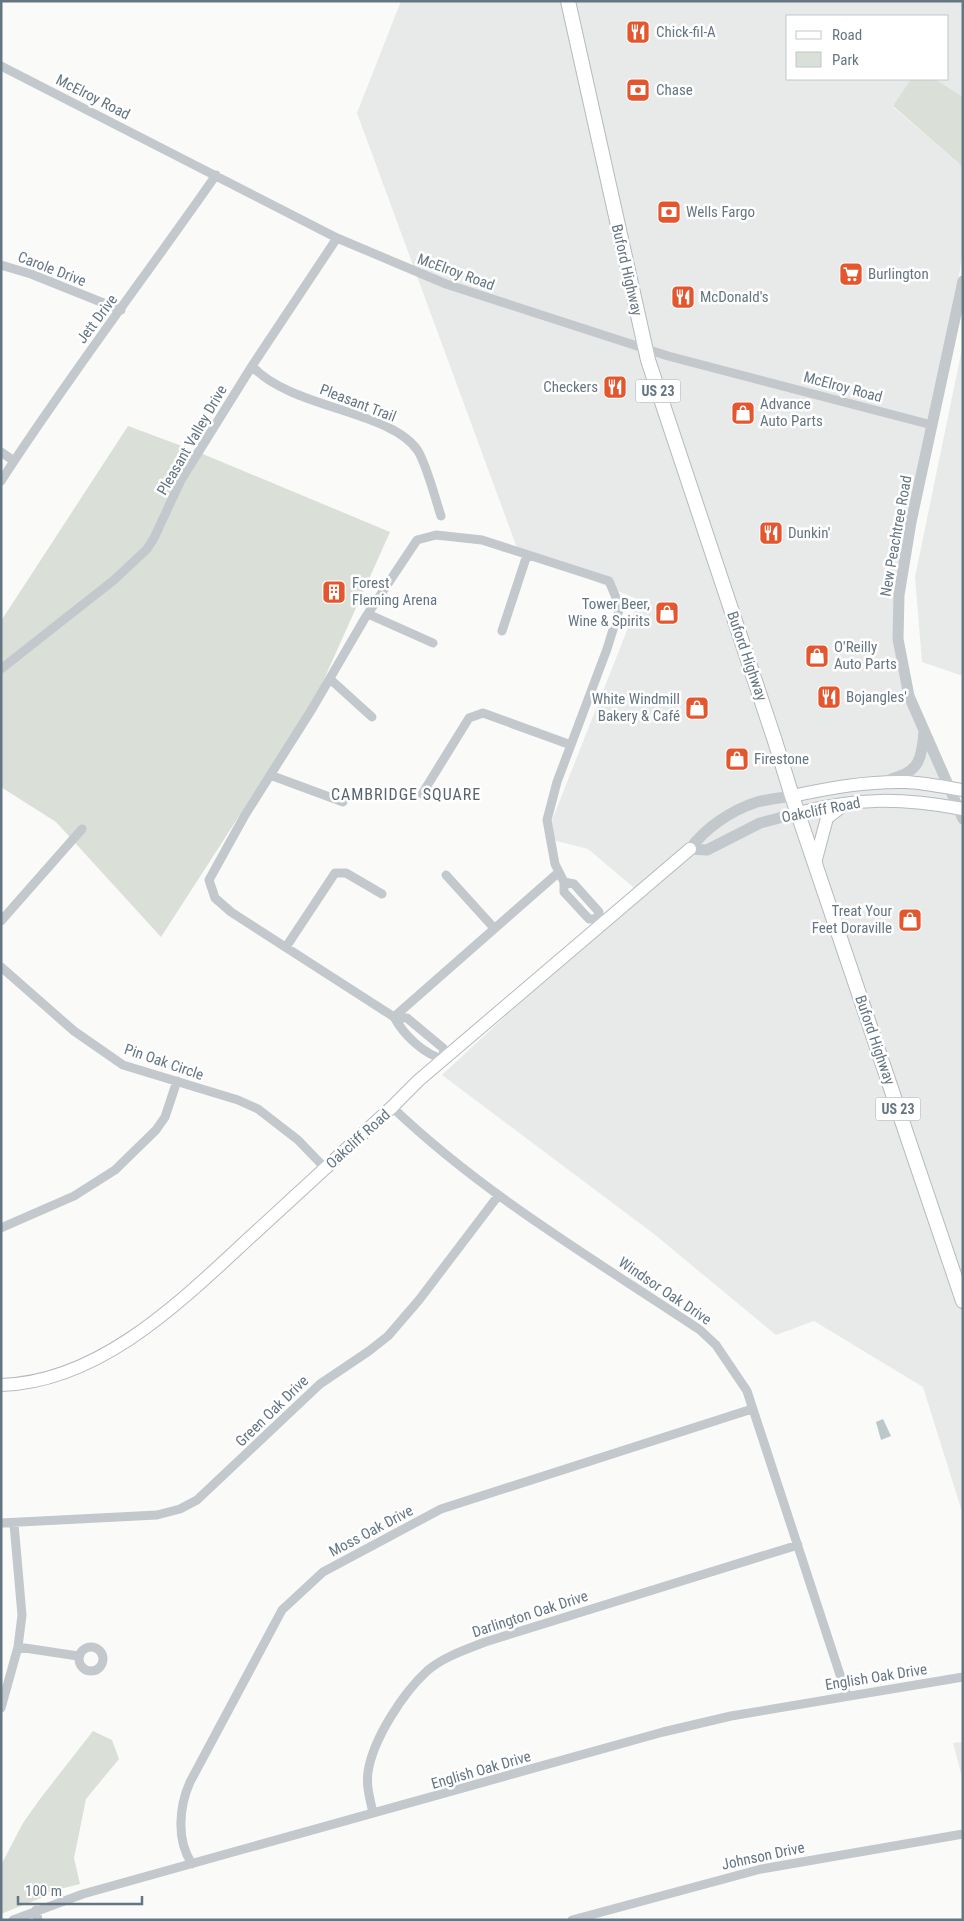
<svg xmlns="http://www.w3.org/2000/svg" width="964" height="1921" font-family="'Roboto Condensed',sans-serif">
<rect width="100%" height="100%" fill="#fafaf8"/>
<path fill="#e8e9e9" d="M 401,1 L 963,1 L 963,97 L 935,79 L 948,79 L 948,16 L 788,16 L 788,79 L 911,79 L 893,107 L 963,167 L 963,249 L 959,276 L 939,394 L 907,535 L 897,628 L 911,710 L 963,816 L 963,1515 L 923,1387 L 814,1321 L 776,1335 L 654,1234 L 442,1075 L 639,892 L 588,849 L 545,838 L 639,600 L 517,548 L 357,113 Z
M 963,344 L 963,676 L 922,662 L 915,577 Z
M 963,1742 L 963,1781 L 953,1743 Z"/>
<path fill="#dadfd7" d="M 911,79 L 935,79 L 963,97 L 963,167 L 893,106 Z
M 128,426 L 198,452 L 390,532 L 317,695 L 161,937 L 56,822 L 1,787 L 1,621 Z
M 93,1731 L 112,1740 L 119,1759 L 86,1799 L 74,1858 L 80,1884 L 48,1892 L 46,1896 L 1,1914 L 1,1865 L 23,1823 L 40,1799 Z"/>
<path fill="#bbc7cb" d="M 883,1419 L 891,1436 L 881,1440 L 876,1422 Z"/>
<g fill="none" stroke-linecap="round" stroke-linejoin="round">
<g stroke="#b3babf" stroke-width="14">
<path id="secondary" d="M 792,796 C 830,788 867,781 906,782 C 925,783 944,787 963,790
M 798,813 C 857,797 903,798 963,809
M 815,863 L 827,818 L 845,804
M 1,1385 C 104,1382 187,1295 258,1230 C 303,1189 347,1148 392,1107 L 419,1080 L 690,849"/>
</g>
<g stroke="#b5babe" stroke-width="16">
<path id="primary" d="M 568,1 L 648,360 L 775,741 L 792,796 L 963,1301"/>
</g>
<path stroke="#c3c8cc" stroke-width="9" d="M 1,66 L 337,238 L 446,284 L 668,356 L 932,425
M 1,265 L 31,274 L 121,310
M 252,366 C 291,409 391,410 418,451 C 427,466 435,498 441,516
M 1,452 L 14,461
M 1,481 C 69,376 145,277 216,175
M 368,614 L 433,643
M 502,631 L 527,555
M 1,669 L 114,580 L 147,549 L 154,538 L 181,480 L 252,366 L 337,238
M 330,679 L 372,717
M 270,775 L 343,802
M 422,794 L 469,718 L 483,713 L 571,745
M 446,875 L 494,928
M 564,882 L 574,884 L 599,912 L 597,919
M 1,921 L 82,829
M 286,947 L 335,873 L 346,873 L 382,894
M 1,967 L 74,1031 L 123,1065 L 238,1100 L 258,1109 L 298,1140 L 325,1168
M 394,1017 L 407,1018 L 443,1048 L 444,1059 C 424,1055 404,1035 394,1017 L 231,912 L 215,898 L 209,880 L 245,815 L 312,709 L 365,618 L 417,540 L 436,535 L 482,540 L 609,581 L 620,607 L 607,649 L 557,782 L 547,820 L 555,864 L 564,882 L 564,892 L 589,919 L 597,919 L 602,924
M 394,1017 L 559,872
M 392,1107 C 484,1195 595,1260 700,1330 L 716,1345 L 747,1391 L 847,1696
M 1,1228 L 74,1196 L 115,1170 L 156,1130 L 165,1117 L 177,1081
M 1,1523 L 157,1515 L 180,1509 L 197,1500 L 320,1384 L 369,1351 L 388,1336 L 419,1300 L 498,1196
M 18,1647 L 78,1656
M79 1659a12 12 0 1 1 24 0a12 12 0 1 1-24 0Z
M 1,1708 L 18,1647 L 22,1615 L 14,1524
M 373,1813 C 370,1799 366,1786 368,1772 C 373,1739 403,1693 427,1671 C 443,1657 465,1650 485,1642 L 798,1545
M 192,1864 C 176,1840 179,1807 190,1782 L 282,1610 L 323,1572 L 441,1509 L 752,1409
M 36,1910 L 38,1920
M 13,1920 L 83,1894 L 663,1732 L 731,1716 L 963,1677
M 572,1920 L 761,1869 L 963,1834"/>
<path stroke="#c3c8cc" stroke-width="11" d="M 963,281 L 911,522 L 899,595 L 898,639 L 909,696 L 963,819
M 891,779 C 919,772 922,759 924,732
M 690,849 C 705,828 732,810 757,802 C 768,799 780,798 792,796
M 690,849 L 707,850 L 760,823 L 798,813"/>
<use href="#secondary" stroke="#fff" stroke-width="12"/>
<use href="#primary" stroke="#fff" stroke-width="14"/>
</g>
<defs>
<g id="restaurant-square" transform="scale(1.25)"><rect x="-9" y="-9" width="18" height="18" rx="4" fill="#e4572e" stroke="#fff"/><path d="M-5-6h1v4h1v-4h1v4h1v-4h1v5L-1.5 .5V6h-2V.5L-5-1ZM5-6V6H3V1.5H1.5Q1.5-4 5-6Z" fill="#fff"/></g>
<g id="bank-square" transform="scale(1.25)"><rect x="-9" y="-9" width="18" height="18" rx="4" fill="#e4572e" stroke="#fff"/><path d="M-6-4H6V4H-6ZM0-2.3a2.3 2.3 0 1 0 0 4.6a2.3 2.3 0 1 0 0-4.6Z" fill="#fff"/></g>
<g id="supermarket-square" transform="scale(1.25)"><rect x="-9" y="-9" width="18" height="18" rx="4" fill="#e4572e" stroke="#fff"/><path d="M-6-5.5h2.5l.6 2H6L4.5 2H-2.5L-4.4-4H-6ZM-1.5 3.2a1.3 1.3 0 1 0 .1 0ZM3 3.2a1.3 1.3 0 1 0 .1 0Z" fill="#fff"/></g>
<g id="shop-square" transform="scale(1.25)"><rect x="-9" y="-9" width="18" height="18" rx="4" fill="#e4572e" stroke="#fff"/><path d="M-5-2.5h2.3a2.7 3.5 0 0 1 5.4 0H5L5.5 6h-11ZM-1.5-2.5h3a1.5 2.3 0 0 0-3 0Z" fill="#fff"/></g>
<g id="building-square" transform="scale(1.25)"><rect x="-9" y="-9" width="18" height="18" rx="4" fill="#e4572e" stroke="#fff"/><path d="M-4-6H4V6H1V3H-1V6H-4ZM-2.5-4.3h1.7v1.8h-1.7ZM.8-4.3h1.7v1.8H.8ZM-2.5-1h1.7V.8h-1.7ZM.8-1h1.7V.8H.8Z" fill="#fff"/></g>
</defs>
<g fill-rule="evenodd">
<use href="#restaurant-square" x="638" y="32"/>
<use href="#bank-square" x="638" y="90"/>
<use href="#bank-square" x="669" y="212"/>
<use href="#supermarket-square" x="851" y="274"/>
<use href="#restaurant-square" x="683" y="297"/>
<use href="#restaurant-square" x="615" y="387"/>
<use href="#shop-square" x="743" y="413"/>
<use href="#restaurant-square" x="771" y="533"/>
<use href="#building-square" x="334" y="592"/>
<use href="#shop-square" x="667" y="613"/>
<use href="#shop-square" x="817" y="656"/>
<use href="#restaurant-square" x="829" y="697"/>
<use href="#shop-square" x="697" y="708"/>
<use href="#shop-square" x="737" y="759"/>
<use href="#shop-square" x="910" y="920"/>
</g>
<g text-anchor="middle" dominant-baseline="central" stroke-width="5" stroke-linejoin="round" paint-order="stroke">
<g fill="#fff" stroke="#939fa8" stroke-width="1">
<rect x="635.5" y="379.5" width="45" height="23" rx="4"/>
<rect x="875.5" y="1097.5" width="45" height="23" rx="4"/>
</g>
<g font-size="14" font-weight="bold" fill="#657683">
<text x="658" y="391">US 23</text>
<text x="898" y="1109">US 23</text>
</g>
<g font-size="15" fill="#657683" stroke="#fff" text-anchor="start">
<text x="656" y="32">Chick-fil-A</text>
<text x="656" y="90">Chase</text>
<text x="686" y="212">Wells Fargo</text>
<text x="868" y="274">Burlington</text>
<text x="700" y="297">McDonald's</text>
<text x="598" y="387" text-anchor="end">Checkers</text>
<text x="760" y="404">Advance<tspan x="760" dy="17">Auto Parts</tspan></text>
<text x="788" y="533">Dunkin'</text>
<text x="352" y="583">Forest<tspan x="352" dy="17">Fleming Arena</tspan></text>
<text x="650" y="604" text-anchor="end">Tower Beer,<tspan x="650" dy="17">Wine &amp; Spirits</tspan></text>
<text x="834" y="647">O'Reilly<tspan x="834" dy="17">Auto Parts</tspan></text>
<text x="846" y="697">Bojangles'</text>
<text x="680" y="699" text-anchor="end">White Windmill<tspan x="680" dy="17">Bakery &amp; Café</tspan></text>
<text x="754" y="759">Firestone</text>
<text x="892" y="911" text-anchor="end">Treat Your<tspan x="892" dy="17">Feet Doraville</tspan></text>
</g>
<g font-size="15" fill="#657683" stroke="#fff">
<text transform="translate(93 97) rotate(27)">McElroy Road</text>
<text transform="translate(52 269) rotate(21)">Carole Drive</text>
<text transform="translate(627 270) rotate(77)">Buford Highway</text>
<text transform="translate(456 272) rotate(20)">McElroy Road</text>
<text transform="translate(97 319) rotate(-53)">Jett Drive</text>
<text transform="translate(843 387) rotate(15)">McElroy Road</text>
<text transform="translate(358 403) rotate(21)">Pleasant Trail</text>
<text transform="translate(192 440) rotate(-60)">Pleasant Valley Drive</text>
<text transform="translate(896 536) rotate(-80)">New Peachtree Road</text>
<text transform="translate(747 656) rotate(71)">Buford Highway</text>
<text transform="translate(821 810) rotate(-11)">Oakcliff Road</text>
<text transform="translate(875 1040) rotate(71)">Buford Highway</text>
<text transform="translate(164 1062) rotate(19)">Pin Oak Circle</text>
<text transform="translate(358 1139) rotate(-42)">Oakcliff Road</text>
<text transform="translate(665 1291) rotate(34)">Windsor Oak Drive</text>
<text transform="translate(272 1411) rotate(-44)">Green Oak Drive</text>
<text transform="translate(371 1531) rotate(-28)">Moss Oak Drive</text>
<text transform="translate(530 1614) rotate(-18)">Darlington Oak Drive</text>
<text transform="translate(876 1677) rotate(-9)">English Oak Drive</text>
<text transform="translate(481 1770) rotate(-16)">English Oak Drive</text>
<text transform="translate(763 1856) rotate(-12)">Johnson Drive</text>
</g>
<g font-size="16" letter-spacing="1" fill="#57646e" stroke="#fff">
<text x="406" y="794">CAMBRIDGE SQUARE</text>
</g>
</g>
<rect width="964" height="1921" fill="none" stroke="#657683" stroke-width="5"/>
<rect x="786" y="15" width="162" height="65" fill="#ffffff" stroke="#c1c8cd"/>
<rect x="796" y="31" width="25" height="8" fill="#ffffff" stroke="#c1c8cd"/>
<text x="832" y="40" font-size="15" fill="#657683">Road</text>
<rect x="796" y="52" width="25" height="15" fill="#dadfd7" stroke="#c1c8cd"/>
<text x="832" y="65" font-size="15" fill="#657683">Park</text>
<path d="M18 1896v8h124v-8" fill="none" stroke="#657683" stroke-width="2.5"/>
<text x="25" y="1896" font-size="15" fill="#657683" stroke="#ffffff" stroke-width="4" paint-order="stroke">100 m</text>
</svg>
